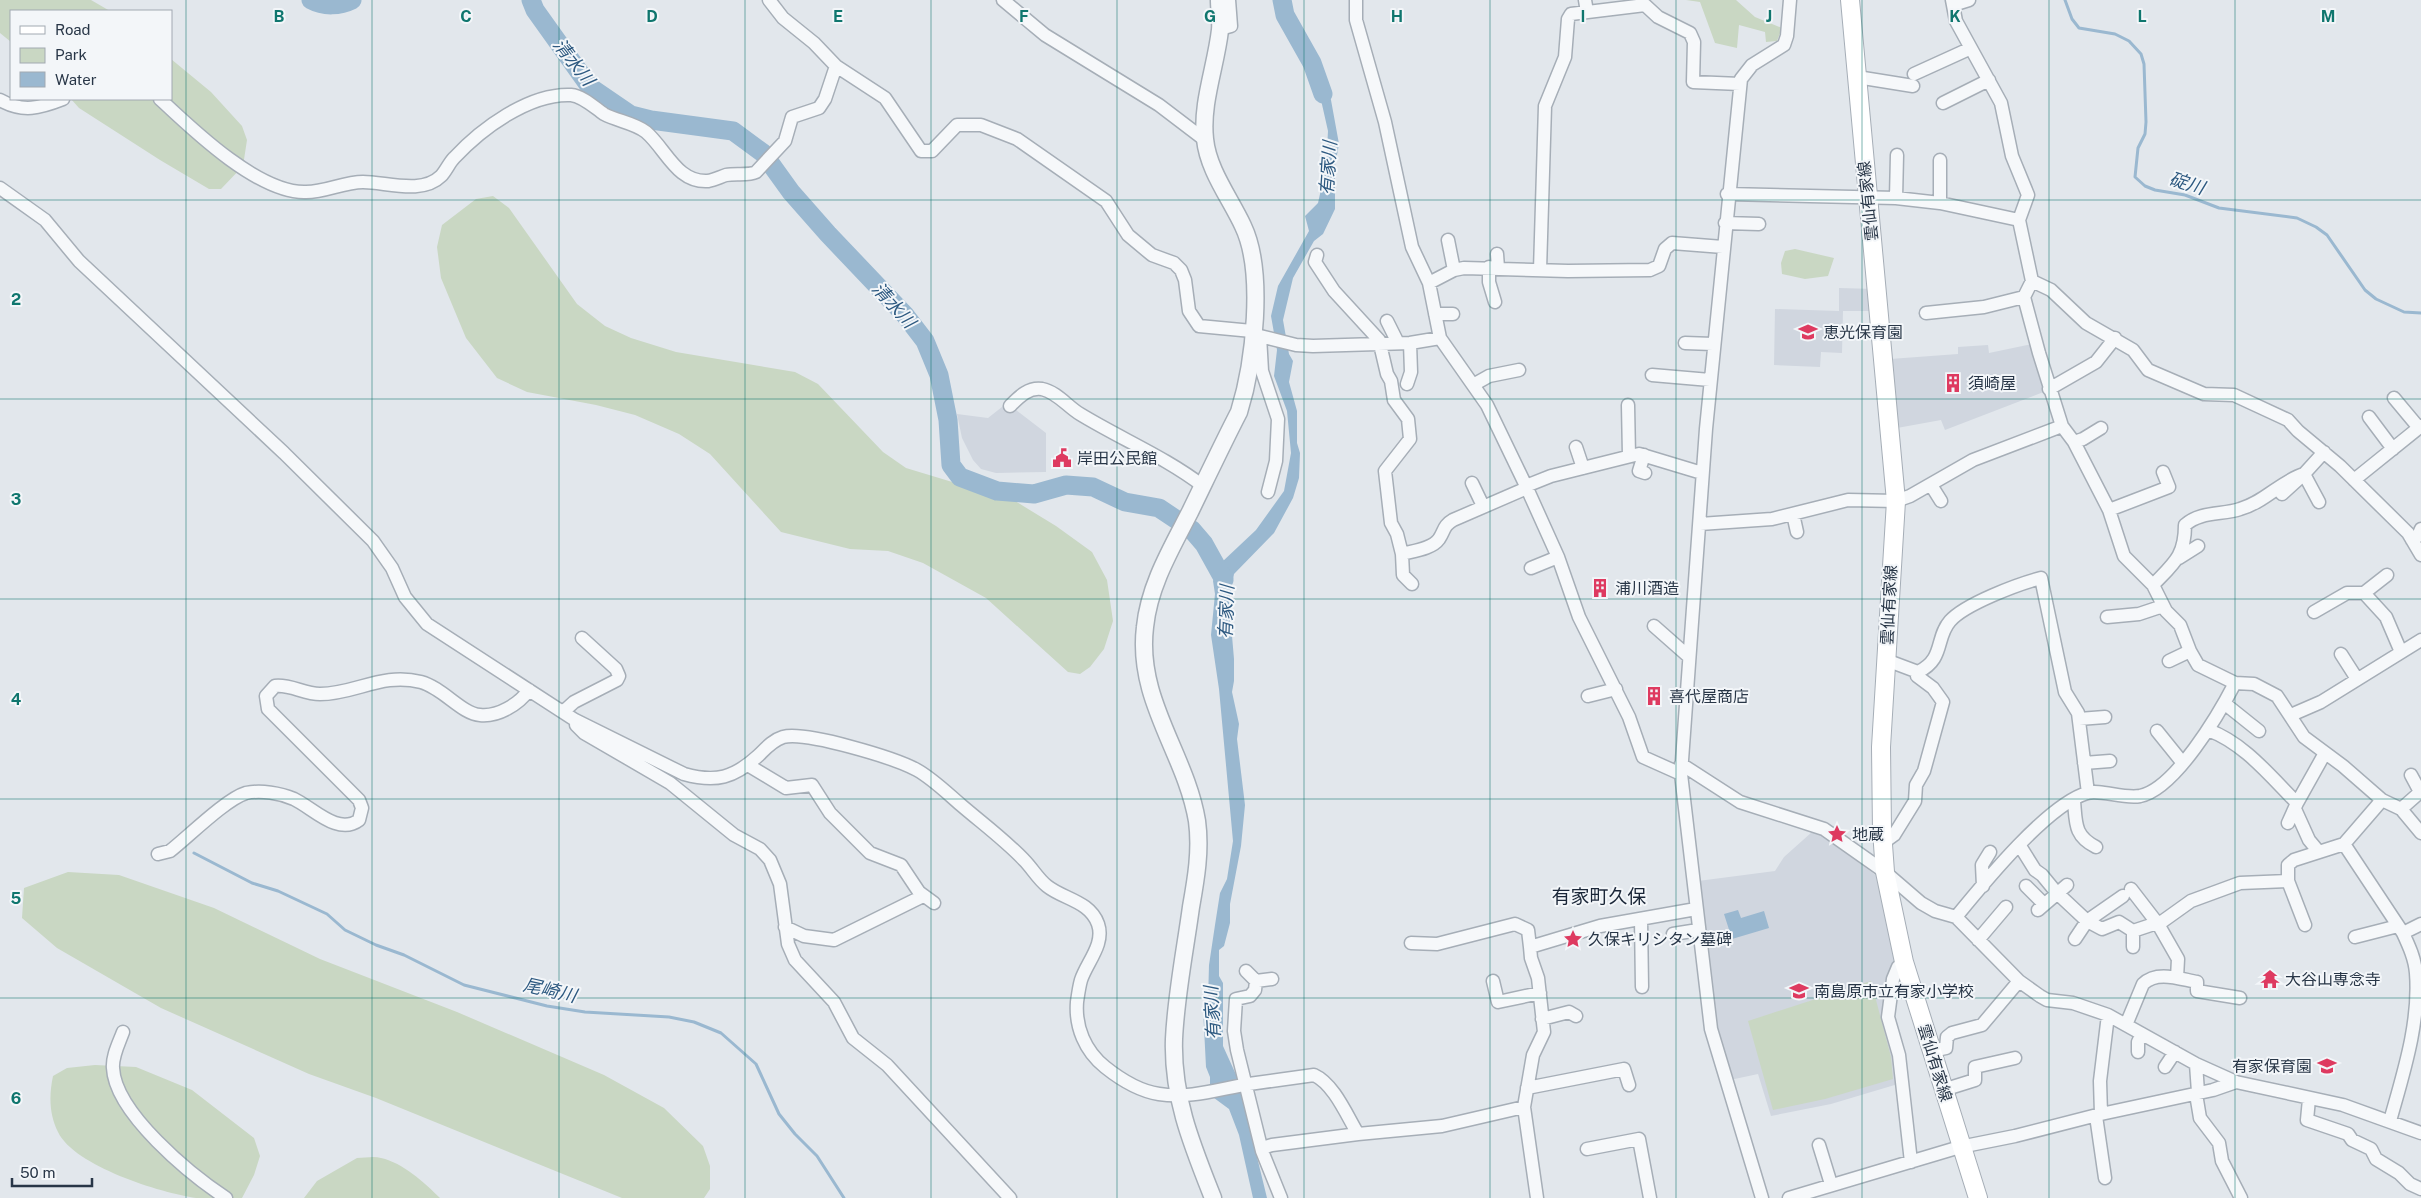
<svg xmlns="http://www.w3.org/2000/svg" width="2421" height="1198" font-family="'Public Sans','Noto Sans JP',sans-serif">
<rect width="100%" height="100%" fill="#e2e7ec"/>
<path fill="#d0d6df" d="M 1839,288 L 1875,289 L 1875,311 L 1843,311 L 1842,353 L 1821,352 L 1820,367 L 1774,365 L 1775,309 L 1839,311 Z
M 2032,344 L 2046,391 L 1945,430 L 1941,420 L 1897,428 L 1890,359 L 1958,354 L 1958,347 L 1988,345 L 1989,353 Z
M 1007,403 L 1046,433 L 1046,472 L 996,473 L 981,469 L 973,460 L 962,438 L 957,414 L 988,418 Z
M 1812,832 L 1821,834 L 1882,880 L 1899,962 L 1892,968 L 1898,1084 L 1831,1104 L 1771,1116 L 1758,1074 L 1730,1080 L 1715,1024 L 1698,881 L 1775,871 L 1784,857 Z"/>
<path fill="#c9d7c3" d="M 0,0 L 91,0 L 110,11 L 11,11 L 11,42 L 0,33 Z
M 1686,0 L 1736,0 L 1755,17 L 1782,28 L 1777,41 L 1766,42 L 1765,32 L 1739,25 L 1737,48 L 1715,43 L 1700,2 Z
M 171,59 L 211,92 L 242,126 L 247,140 L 243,166 L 221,189 L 209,189 L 160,160 L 79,108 L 71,99 L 171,99 Z
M 493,196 L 509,208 L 577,304 L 605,326 L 631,338 L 676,352 L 795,372 L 818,384 L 883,452 L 906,468 L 1015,501 L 1056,526 L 1092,552 L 1107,580 L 1113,621 L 1104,649 L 1090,667 L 1080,674 L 1068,672 L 986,598 L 923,563 L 888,551 L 850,549 L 781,532 L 710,454 L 679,434 L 635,415 L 596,405 L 527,392 L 497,378 L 466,338 L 441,278 L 437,247 L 442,225 L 476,199 Z
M 1795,249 L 1834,258 L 1828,276 L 1805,279 L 1782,274 L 1781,263 L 1785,251 Z
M 68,872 L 119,875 L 214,908 L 320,959 L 457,1012 L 604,1075 L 664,1108 L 703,1146 L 710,1166 L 710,1189 L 704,1198 L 622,1198 L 376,1098 L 309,1074 L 161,1008 L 57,948 L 22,918 L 24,888 Z
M 1871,981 L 1891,1057 L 1893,1079 L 1825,1099 L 1773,1110 L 1748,1021 Z
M 95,1065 L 136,1067 L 192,1090 L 254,1138 L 260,1156 L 254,1175 L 242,1198 C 228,1198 211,1198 196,1198 C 161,1193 74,1166 58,1132 C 49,1114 49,1095 53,1076 L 67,1068 Z
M 357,1158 C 365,1158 374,1156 381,1158 C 403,1163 424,1182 440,1198 L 304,1198 L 317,1181 Z"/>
<path fill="#9ab8d0" d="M 1312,60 L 1331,100 L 1339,144 L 1335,166 L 1335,209 L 1323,234 L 1314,241 L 1293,278 L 1283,320 L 1289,354 L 1293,361 L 1289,382 L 1297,411 L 1297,443 L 1300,453 L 1299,478 L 1293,498 L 1274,533 L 1234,574 L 1229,601 L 1234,659 L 1234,681 L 1232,692 L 1239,724 L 1237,739 L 1245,805 L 1241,846 L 1230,904 L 1230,923 L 1224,946 L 1219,950 L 1219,976 L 1223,983 L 1223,1046 L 1238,1079 L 1267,1198 L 1253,1198 L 1239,1135 L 1229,1109 L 1210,1095 L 1210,1077 L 1206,1067 L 1203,1008 L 1208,1001 L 1209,965 L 1215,925 L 1220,893 L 1227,879 L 1233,841 L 1219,689 L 1211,635 L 1215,594 L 1213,581 L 1222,562 L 1256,530 L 1284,491 L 1291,453 L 1287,411 L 1274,376 L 1277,350 L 1271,316 L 1278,286 L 1309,231 L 1305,216 L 1318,203 L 1326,167 L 1328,131 Z
M 1738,910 L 1741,918 L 1764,911 L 1769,928 L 1732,939 L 1724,914 Z"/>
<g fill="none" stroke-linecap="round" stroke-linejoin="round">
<path stroke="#9ab8d0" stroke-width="3" d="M 2065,0 L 2072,19 L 2079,28 L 2115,34 L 2129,41 L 2141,54 L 2144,64 L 2146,122 L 2145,134 L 2138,148 L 2135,177 L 2145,186 L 2155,190 L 2185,195 L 2219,208 L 2297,218 L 2316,227 L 2327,235 L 2365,290 L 2376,299 L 2404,312 L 2421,313
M 194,853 L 252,883 L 278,891 L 327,914 L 345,930 L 376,945 L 404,955 L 464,985 L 547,1006 L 585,1012 L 669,1017 L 694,1022 L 721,1033 L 756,1064 L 779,1114 L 795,1134 L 817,1156 L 844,1198"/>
<path stroke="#9ab8d0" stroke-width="19" d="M 311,0 C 324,7 340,6 352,0
M 531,0 L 535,10 L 590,87 L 631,115 L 651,120 L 733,131 L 763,153 L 791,192 L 828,234 L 905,315 L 925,341 L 939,375 L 948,420 L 951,465 L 960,477 L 997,491 L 1034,494 L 1066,485 L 1093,487 L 1125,502 L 1159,508 L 1192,530 L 1204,544 L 1224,580
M 1282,0 L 1285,15 L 1312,63 L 1323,94"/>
<g stroke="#a6aeb7" stroke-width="15">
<path id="minor" d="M 769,0 L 783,18 L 814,43 L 836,66 L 885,98 L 921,151 L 932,151 L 957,125 L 981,125 L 1017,139 L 1106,201 L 1128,235 L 1152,255 L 1174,263 L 1181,270 L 1185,280 L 1189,311 L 1199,326 L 1252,331 L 1260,336 L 1296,345 L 1313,346 L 1410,343 L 1440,338
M 1003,0 L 1045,35 L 1159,105 L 1205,140
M 1356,0 L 1356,20 L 1385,122 L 1412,247 L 1429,283 L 1440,338 L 1487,405 L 1526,486 L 1558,557 L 1579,617 L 1629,717 L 1643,757 L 1681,774
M 1585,0 L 1587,12
M 1952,0 L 1956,21 L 2001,103 L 2012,156 L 2028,195 L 2019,220 L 2032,281 L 2024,297 L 2039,353 L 2062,426 L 2074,442 L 2109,510 L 2124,556 L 2153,585 L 2166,611 L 2180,625 L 2190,651 L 2198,665 L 2235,683 L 2254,684 L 2277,696 L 2304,737 L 2343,766 L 2382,800 L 2401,809 L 2421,833
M 1953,5 L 1969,0
M 1220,29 L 1231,26 L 1229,0
M 1914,74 L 1969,49
M 1857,77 L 1913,86
M 160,99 C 192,129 257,192 304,192 C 324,193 343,182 363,182 C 386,182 422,195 441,176 C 446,171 449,163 454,158 C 481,129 529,93 571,95 C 583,96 595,108 604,114 C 617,121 635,123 646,132 C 666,149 677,183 708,181 C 714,180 720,177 726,175 C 736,173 748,176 756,172 L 785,141 L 792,117 L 819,108 L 825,99 L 836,66
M 0,100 C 23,113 40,108 63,99
M 1943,103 L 1989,80
M 1940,160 L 1940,203
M 0,188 L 45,220 L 79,261 L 284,453 L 373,541 L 392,568 L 405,597 L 427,624 L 575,720 L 684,774 C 716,783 734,778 759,755 C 766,748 773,740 783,737 C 806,731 895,758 917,770 C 933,779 947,793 961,805 C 982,823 1005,840 1024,860 C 1032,868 1038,879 1047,886 C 1063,899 1090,901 1098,924 C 1105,944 1087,962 1081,980 C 1079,987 1078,995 1077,1002 C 1075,1027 1085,1051 1105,1067 C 1120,1079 1139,1091 1159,1094 C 1189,1099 1219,1089 1249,1084 C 1271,1081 1292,1078 1314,1075 C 1334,1084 1347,1116 1358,1134 L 1442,1126 L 1524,1107
M 1727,194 L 1896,198 L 1940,203 L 2019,220
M 1896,198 L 1897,155
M 1725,223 L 1759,224
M 1448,240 L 1454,270
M 1497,254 L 1498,268
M 1317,255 L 1315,262 L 1334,291 L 1379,340 L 1387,374 L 1391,381 L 1394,400 L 1408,419 L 1410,439 L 1385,471 L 1391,523 L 1397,534 L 1402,554 L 1403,575 L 1412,584
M 1489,267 L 1489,282 L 1495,302
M 1540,270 L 1545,106 L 1565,57 L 1568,19 L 1571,14 L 1645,5 L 1658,17 L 1690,33 L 1694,42 L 1693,82 L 1740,84
M 2032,281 L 2051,290 L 2086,323 L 2133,350 L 2148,370 L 2204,394 L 2234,395 L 2288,420 L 2298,431 L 2340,466 L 2408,533 L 2421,555
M 1429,283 L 1454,270 L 1464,268 L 1568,271 L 1650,270 L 1659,266 L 1665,249 L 1672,243 L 1723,247
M 1926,313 L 1984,307 L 2024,297
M 1435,314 L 1453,314
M 1387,321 L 1398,343
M 1260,336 L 1262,371 L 1278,419 L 1276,461 L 1268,492
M 1685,343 L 1713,344
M 1652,375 L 1710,380
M 1407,384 L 1411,372 L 1410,343
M 1473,385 L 1489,376 L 1519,370
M 2049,389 L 2096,362 L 2115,338
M 2394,398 L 2419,428
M 1628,405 L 1629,456
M 1010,406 C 1019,397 1028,387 1042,389 C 1057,392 1068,407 1080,414 C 1121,439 1165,457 1203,486
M 2369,417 L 2393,449
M 2074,442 L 2083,439 L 2101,428
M 1576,447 L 1583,468
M 1644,455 L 1639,471 L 1645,473
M 2354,480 L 2421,426
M 1472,483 L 1483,506
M 1931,485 L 1941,501
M 1526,486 L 1551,476 L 1639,454 L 1702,473
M 2319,502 L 2304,474 L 2324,452
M 2109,510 L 2169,487 L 2163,472
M 1793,514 L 1797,532
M 1700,524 L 1772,519 L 1848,500 L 1896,501 L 1910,496 L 1973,460 L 2062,426
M 2412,540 L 2418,536 L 2421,529
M 1402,554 C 1413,551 1432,549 1439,539 C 1445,530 1443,526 1453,520 L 1527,488
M 2179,558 L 2198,546
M 1531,568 L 1558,557
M 2153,585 C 2174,563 2185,556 2185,525 C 2200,511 2223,515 2240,509 C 2265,502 2281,481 2304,474 L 2282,494
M 2364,593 L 2387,575
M 2314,612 L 2347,593 L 2364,593 L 2386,617 L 2401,652
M 2107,617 L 2139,614 L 2163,606
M 1654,626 L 1688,656
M 2341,654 L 2357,679
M 1886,660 L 1918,672 C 1945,659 1935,638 1950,621 C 1965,604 2018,584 2041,578 L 2065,692 L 2078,713 L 2088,793
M 2169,661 L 2190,651
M 1588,696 L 1616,689
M 2224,703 L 2259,731
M 563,712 L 574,702 L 617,680 L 619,676 L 616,669 L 582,638
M 2291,715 L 2321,702 L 2421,640
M 2079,719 L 2105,717
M 576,725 L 584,733 L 670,783 L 734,835 L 760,849 L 770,860 L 780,884 L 788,944 L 795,960 L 834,1002 L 853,1038 L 887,1065 L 1010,1198
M 2208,730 C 2244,743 2270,776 2297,803
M 2157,731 L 2182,762
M 2084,763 L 2110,761
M 1681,764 L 1740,802 L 1824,829 L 1885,872 L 1921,903 L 1935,911 L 1956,917 L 2019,981 L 2040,996 L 2047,1000 L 2073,1003 L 2108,1015 L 2196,1064 L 2236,1082 L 2343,1105 L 2421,1133
M 748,765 L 786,788 L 812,785 L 830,813 L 870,853 L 901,865 L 919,892 L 934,903
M 2074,801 C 2076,823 2074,836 2096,847
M 2295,809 L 2309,840 L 2319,852
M 2401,809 L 2418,794 L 2419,790 L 2411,775
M 2288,823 L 2297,803 L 2325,753
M 1883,843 L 1894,835 L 1915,801 L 1916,785 L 1924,771 L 1943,702 L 1933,688 L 1917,676 L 1918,672
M 2344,844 L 2403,933
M 2020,846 L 2035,870 L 2042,875 L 2056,892 L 2087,921 L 2102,929 L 2119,922 L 2133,931 L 2163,921 L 2191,901 L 2240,883 L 2288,881
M 158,854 L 170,851 C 188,837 226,799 246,793 C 261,790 280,793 294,799 C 313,808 338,836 359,820 L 362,808 L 359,800 L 268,709 L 266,696 L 275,686 C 290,684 304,694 320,694 C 356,694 382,672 421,682 C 443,688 462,714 480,715 C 498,717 519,704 529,690
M 1983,886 L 1982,865 L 1990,852
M 2026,886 L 2043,903
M 2131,889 L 2158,924 L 2178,959 L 2177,978
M 2038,910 L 2067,885
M 1956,917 C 1983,884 2047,805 2087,793 C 2100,789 2123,799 2140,796 C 2175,789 2219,714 2235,683
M 1641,919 L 1642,987
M 2305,925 L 2288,881 L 2288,865 L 2294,860 L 2344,844 L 2382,800
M 785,927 L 804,936 L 834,940 L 923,896
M 2133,931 L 2133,947
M 1673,934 L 1698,930
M 2355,937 L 2398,926
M 2075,939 L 2087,921 L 2123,896
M 1978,940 L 2006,907
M 1411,943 L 1437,944 L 1515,924 L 1528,930 L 1530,947
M 1904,962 L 1898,967 L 1893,979 L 1888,1017 L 1899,1055 L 1911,1162
M 1246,971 L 1256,981 L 1255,990 L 1250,996 L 1236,999 L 1234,1031 L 1237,1050 L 1262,1151 L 1281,1198
M 1256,981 L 1272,979
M 1493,981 L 1498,1002 L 1540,993
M 1542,1019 L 1569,1012 L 1576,1016
M 2126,1025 L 2143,984 C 2157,970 2180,979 2197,982 L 2197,991 L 2240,998
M 123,1032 C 119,1043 112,1056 113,1068 C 115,1113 191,1175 226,1198
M 1931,1051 L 1946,1048 L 1947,1037 L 1952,1033 L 1982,1025 L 2019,981
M 2138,1052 L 2138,1042 L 2142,1034
M 2196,1064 L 2198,1092
M 2165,1067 L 2175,1052
M 1527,1088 L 1624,1069 L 1629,1085
M 1943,1090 L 1975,1080 L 1975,1067 L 2015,1058
M 2196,1094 L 2200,1118 L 2219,1143 L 2222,1161 L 2241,1198
M 2309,1099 L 2307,1120 L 2348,1134 L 2352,1140 L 2371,1149 L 2376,1159 L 2399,1173 L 2410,1184 L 2421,1189
M 2101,1114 L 2100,1081 L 2108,1015
M 2096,1116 L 2105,1178
M 2390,1121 C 2403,1074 2420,1023 2416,973 C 2415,959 2409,946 2403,933 L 2421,924
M 1819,1145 L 1831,1184
M 1262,1148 L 1272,1145 L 1358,1134
M 1587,1149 L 1639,1139 L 1650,1198
M 1537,1198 L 1524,1107 L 1533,1055 L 1544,1032 L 1538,978 L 1531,958 L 1530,947 L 1600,926 L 1696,909
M 1762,1198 L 1711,1029 L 1681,774 L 1706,429 L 1741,79 L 1752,65 L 1784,45 L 1787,36 L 1790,0
M 1789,1198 L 1960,1147 L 2015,1136 L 2101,1114 L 2213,1090 L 2236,1082"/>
</g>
<g stroke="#a6aeb7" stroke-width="19">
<path id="tertiary" d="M 1213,1198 C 1192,1145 1172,1097 1174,1039 C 1176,995 1185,951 1191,907 C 1196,879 1201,850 1197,821 C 1186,754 1136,700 1145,627 C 1149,586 1171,549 1190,512 C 1206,479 1222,445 1239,412 C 1254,364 1265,272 1243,226 C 1230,198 1208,170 1205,139 C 1201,103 1216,66 1220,30 C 1221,21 1219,10 1219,0"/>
</g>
<g stroke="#a6aeb7" stroke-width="20">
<path id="secondary" d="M 1850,0 L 1896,501 L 1881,747 L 1882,831 L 1885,872 L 1904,962 L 1978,1198"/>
</g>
<use href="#minor" stroke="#f6f8fa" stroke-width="12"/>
<use href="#tertiary" stroke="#f6f8fa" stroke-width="16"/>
<use href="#secondary" stroke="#fff" stroke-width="18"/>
</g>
<path fill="none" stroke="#0f766e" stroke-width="1" stroke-opacity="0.55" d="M 186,0 L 186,1198M 372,0 L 372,1198M 559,0 L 559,1198M 745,0 L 745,1198M 931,0 L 931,1198M 1117,0 L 1117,1198M 1304,0 L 1304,1198M 1490,0 L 1490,1198M 1676,0 L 1676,1198M 1862,0 L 1862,1198M 2049,0 L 2049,1198M 2235,0 L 2235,1198M 0,200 L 2421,200M 0,399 L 2421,399M 0,599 L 2421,599M 0,799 L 2421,799M 0,998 L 2421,998"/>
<defs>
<g id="school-bare" transform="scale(1.5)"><path d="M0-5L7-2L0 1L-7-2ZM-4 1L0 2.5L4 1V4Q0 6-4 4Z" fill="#de3a60" stroke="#f3f6f9" stroke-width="2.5" paint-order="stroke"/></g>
<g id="building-bare" transform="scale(1.5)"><path d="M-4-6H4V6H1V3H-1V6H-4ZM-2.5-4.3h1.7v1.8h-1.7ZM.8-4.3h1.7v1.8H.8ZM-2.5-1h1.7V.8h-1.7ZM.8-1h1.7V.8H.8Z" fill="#de3a60" stroke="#f3f6f9" stroke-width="2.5" paint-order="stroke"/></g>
<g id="civic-bare" transform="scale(1.5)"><path d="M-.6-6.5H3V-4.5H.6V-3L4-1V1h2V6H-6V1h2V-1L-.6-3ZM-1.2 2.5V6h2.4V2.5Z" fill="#de3a60" stroke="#f3f6f9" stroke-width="2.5" paint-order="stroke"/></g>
<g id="sight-bare" transform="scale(1.5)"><path d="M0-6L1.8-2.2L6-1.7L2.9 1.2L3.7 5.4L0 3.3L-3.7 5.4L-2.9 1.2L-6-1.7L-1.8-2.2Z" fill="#de3a60" stroke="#f3f6f9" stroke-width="2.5" paint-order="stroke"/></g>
<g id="temple-bare" transform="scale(1.5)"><path d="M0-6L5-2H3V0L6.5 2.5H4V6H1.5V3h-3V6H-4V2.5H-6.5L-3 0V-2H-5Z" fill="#de3a60" stroke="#f3f6f9" stroke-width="2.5" paint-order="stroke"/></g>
</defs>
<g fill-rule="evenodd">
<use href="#school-bare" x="1808" y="332"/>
<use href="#building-bare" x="1953" y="383"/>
<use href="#civic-bare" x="1062" y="458"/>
<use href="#building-bare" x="1600" y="588"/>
<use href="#building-bare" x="1654" y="696"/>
<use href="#sight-bare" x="1837" y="834"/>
<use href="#sight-bare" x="1573" y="939"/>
<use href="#temple-bare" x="2270" y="979"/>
<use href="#school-bare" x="1799" y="991"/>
<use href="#school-bare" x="2327" y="1066"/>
</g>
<g text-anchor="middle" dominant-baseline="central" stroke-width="4" stroke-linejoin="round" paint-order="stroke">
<g font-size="16" fill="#283647" stroke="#f3f6f9">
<text transform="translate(1868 201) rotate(-96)">雲仙有家線</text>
<text transform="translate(1889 605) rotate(-87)">雲仙有家線</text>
<text transform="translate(1935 1063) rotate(73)">雲仙有家線</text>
</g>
<g font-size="16" fill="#283647" stroke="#f3f6f9" text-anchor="start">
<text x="1823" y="332">恵光保育園</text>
<text x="1968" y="383">須崎屋</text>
<text x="1077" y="458">岸田公民館</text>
<text x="1615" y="588">浦川酒造</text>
<text x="1669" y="696">喜代屋商店</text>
<text x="1852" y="834">地蔵</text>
<text x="1588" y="939">久保キリシタン墓碑</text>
<text x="2285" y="979">大谷山専念寺</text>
<text x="1814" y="991">南島原市立有家小学校</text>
<text x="2312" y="1066" text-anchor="end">有家保育園</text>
</g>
<g font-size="18" font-style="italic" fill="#2d5980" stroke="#f3f6f9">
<text transform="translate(574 62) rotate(52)">清水川</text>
<text transform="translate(1328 168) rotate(-86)">有家川</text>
<text transform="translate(2187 183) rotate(17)">碇川</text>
<text transform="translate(894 305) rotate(48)">清水川</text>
<text transform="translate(1226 612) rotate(-88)">有家川</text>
<text transform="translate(550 990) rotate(13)">尾崎川</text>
<text transform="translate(1212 1013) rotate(-93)">有家川</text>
</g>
<g font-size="19" fill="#1a2638" stroke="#f3f6f9">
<text x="1599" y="896">有家町久保</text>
</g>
</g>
<g font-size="16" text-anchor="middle" font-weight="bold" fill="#0f766e" stroke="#f3f6f9" stroke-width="4" stroke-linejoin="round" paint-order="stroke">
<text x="279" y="22">B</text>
<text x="466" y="22">C</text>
<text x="652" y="22">D</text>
<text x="838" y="22">E</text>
<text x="1024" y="22">F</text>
<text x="1210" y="22">G</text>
<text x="1397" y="22">H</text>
<text x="1583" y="22">I</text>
<text x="1769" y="22">J</text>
<text x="1955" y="22">K</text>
<text x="2142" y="22">L</text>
<text x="2328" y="22">M</text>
<text x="16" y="305">2</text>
<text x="16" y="505">3</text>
<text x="16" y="705">4</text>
<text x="16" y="904">5</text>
<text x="16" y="1104">6</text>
</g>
<rect x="10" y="10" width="162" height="90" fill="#f3f6f9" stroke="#a2a9b2"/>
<rect x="20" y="26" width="25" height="8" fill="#ffffff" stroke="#a2a9b2"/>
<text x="55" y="35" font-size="15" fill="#283647">Road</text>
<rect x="20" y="48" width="25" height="15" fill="#c9d7c3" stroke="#a2a9b2"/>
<text x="55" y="60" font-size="15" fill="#283647">Park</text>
<rect x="20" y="72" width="25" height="15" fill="#9ab8d0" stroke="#a2a9b2"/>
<text x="55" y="85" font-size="15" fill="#283647">Water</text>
<path d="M12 1178v8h80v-8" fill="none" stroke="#283647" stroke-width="2.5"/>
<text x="20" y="1178" font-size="15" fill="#283647" stroke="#f3f6f9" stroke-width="4" paint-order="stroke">50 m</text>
</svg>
